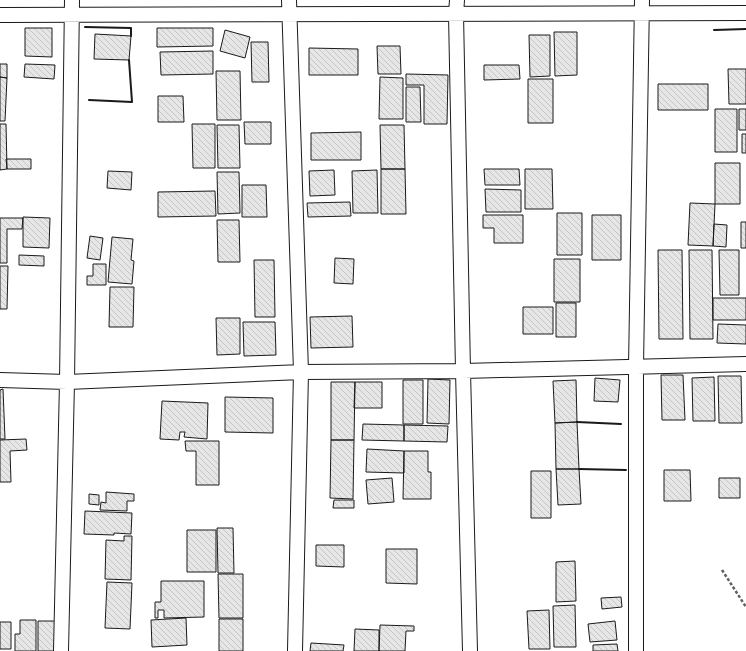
<svg xmlns="http://www.w3.org/2000/svg" width="746" height="651" font-family="Cabin,sans-serif">
<defs>
<pattern id="building-back-hatch" width="6" height="6" patternUnits="userSpaceOnUse"><rect width="6" height="6" fill="#e6e6e6"/><path d="M-1 5l2 2M0 0l6 6M5-1l2 2" fill="none" stroke="#c5c5c5"/></pattern>
</defs>
<rect width="100%" height="100%" fill="#fff"/>
<path fill="url(#building-back-hatch)" stroke="#1a1a1a" d="M 25,28 L 52,28 L 52,57 L 25,56 Z
M 157,28 L 213,28 L 213,46 L 157,47 Z
M 225,30 L 250,37 L 245,58 L 220,51 Z
M 554,32 L 577,32 L 577,75 L 555,76 Z
M 95,34 L 131,36 L 129,60 L 94,59 Z
M 529,35 L 550,35 L 550,76 L 530,77 Z
M 251,42 L 268,42 L 269,82 L 252,82 Z
M 377,46 L 400,46 L 401,74 L 378,74 Z
M 309,48 L 358,49 L 358,75 L 309,75 Z
M 213,51 L 213,74 L 161,75 L 160,52 Z
M 0,64 L 7,64 L 7,78 L 0,77 Z
M 25,64 L 55,65 L 54,79 L 24,77 Z
M 484,65 L 519,65 L 520,79 L 484,80 Z
M 728,69 L 746,69 L 746,104 L 729,104 Z
M 216,71 L 240,71 L 241,120 L 217,120 Z
M 406,74 L 448,75 L 447,124 L 424,124 L 424,85 L 406,85 Z
M 0,77 L 7,78 L 5,121 L 0,121 Z
M 380,77 L 403,78 L 403,119 L 379,119 Z
M 528,79 L 553,79 L 553,123 L 528,123 Z
M 658,84 L 708,84 L 708,110 L 658,110 Z
M 406,87 L 420,87 L 421,122 L 406,122 Z
M 158,96 L 183,96 L 184,122 L 158,122 Z
M 715,109 L 737,109 L 737,152 L 715,152 Z
M 739,109 L 746,109 L 746,130 L 739,130 Z
M 244,122 L 271,122 L 271,144 L 245,144 Z
M 0,124 L 6,124 L 7,169 L 0,170 Z
M 192,124 L 215,124 L 215,168 L 193,168 Z
M 217,125 L 239,125 L 240,168 L 218,168 Z
M 380,125 L 404,125 L 405,169 L 381,169 Z
M 361,132 L 361,160 L 311,160 L 311,133 Z
M 742,134 L 746,134 L 746,153 L 742,153 Z
M 6,159 L 31,159 L 31,169 L 7,169 Z
M 715,163 L 740,163 L 740,204 L 715,204 Z
M 381,169 L 405,169 L 406,214 L 381,214 Z
M 484,169 L 519,169 L 520,185 L 485,185 Z
M 525,169 L 552,169 L 553,209 L 525,209 Z
M 334,170 L 335,195 L 310,196 L 309,171 Z
M 377,170 L 378,213 L 353,213 L 352,171 Z
M 108,171 L 132,172 L 131,190 L 107,188 Z
M 217,172 L 239,172 L 240,213 L 218,214 Z
M 242,185 L 266,185 L 267,217 L 242,217 Z
M 485,189 L 521,190 L 521,212 L 486,212 Z
M 215,191 L 216,216 L 158,217 L 158,192 Z
M 350,202 L 351,216 L 308,217 L 307,203 Z
M 690,203 L 715,204 L 713,246 L 688,245 Z
M 557,213 L 582,213 L 582,255 L 557,255 Z
M 483,215 L 523,215 L 523,243 L 494,243 L 494,228 L 483,228 Z
M 592,215 L 621,215 L 621,260 L 592,260 Z
M 23,217 L 50,218 L 49,248 L 23,247 Z
M 0,218 L 23,218 L 22,229 L 7,229 L 7,263 L 0,263 Z
M 217,220 L 239,220 L 240,262 L 218,262 Z
M 741,222 L 746,222 L 746,248 L 741,248 Z
M 714,224 L 727,225 L 726,247 L 713,246 Z
M 90,236 L 103,238 L 100,260 L 87,258 Z
M 112,237 L 133,239 L 131,260 L 134,261 L 132,284 L 108,282 Z
M 658,250 L 682,250 L 683,339 L 659,339 Z
M 689,250 L 712,250 L 713,339 L 690,339 Z
M 719,250 L 739,250 L 739,295 L 720,295 Z
M 19,255 L 44,256 L 44,266 L 19,265 Z
M 335,258 L 354,259 L 353,284 L 334,283 Z
M 554,259 L 580,259 L 580,302 L 554,302 Z
M 254,260 L 274,260 L 275,317 L 255,317 Z
M 93,264 L 106,264 L 106,285 L 87,285 L 87,276 L 93,276 Z
M 0,266 L 8,266 L 7,309 L 0,309 Z
M 110,287 L 134,287 L 133,327 L 109,327 Z
M 713,298 L 746,298 L 746,320 L 713,320 Z
M 556,303 L 576,303 L 576,337 L 556,337 Z
M 523,307 L 553,307 L 553,334 L 523,334 Z
M 352,316 L 353,347 L 311,348 L 310,317 Z
M 216,318 L 240,318 L 240,354 L 217,355 Z
M 243,322 L 275,322 L 276,355 L 244,356 Z
M 718,324 L 746,325 L 746,344 L 717,343 Z
M 661,375 L 683,375 L 685,420 L 662,420 Z
M 718,376 L 741,376 L 742,423 L 719,423 Z
M 714,377 L 715,421 L 693,421 L 692,378 Z
M 595,378 L 620,380 L 618,402 L 594,401 Z
M 428,379 L 450,380 L 449,424 L 427,423 Z
M 403,380 L 423,380 L 423,424 L 403,424 Z
M 576,380 L 577,422 L 555,423 L 553,381 Z
M 331,382 L 355,382 L 354,440 L 331,440 Z
M 355,382 L 382,382 L 382,408 L 354,408 Z
M 3,389 L 5,439 L 0,439 L 0,390 Z
M 225,397 L 273,398 L 273,433 L 225,432 Z
M 162,401 L 208,403 L 207,439 L 184,437 L 185,432 L 180,432 L 179,440 L 160,439 Z
M 577,422 L 579,469 L 556,469 L 555,423 Z
M 363,424 L 404,425 L 404,441 L 362,440 Z
M 404,425 L 448,426 L 447,442 L 404,441 Z
M 26,439 L 27,450 L 10,451 L 11,482 L 0,482 L 0,440 Z
M 331,440 L 354,440 L 353,499 L 330,498 Z
M 185,441 L 219,441 L 219,485 L 196,485 L 196,451 L 186,451 Z
M 367,449 L 404,451 L 404,473 L 366,472 Z
M 404,451 L 428,451 L 428,472 L 431,472 L 431,499 L 403,499 Z
M 556,469 L 579,469 L 581,504 L 558,505 Z
M 664,470 L 690,470 L 691,501 L 664,501 Z
M 531,471 L 551,471 L 551,518 L 531,518 Z
M 392,478 L 394,502 L 368,504 L 366,480 Z
M 719,478 L 740,478 L 740,498 L 719,498 Z
M 106,492 L 134,494 L 134,501 L 127,501 L 127,511 L 100,510 L 101,502 L 106,503 Z
M 89,494 L 99,495 L 99,505 L 89,504 Z
M 334,500 L 354,500 L 354,508 L 333,508 Z
M 85,511 L 132,513 L 131,534 L 114,533 L 114,535 L 84,534 Z
M 217,528 L 233,528 L 234,573 L 218,573 Z
M 187,530 L 216,530 L 216,572 L 187,572 Z
M 124,536 L 132,536 L 131,580 L 105,579 L 106,540 L 124,541 Z
M 316,545 L 344,545 L 344,567 L 316,566 Z
M 386,549 L 417,549 L 417,584 L 386,583 Z
M 575,561 L 576,601 L 556,602 L 556,562 Z
M 218,574 L 243,574 L 243,618 L 219,618 Z
M 161,581 L 204,581 L 204,617 L 164,618 L 164,610 L 158,610 L 158,618 L 155,618 L 155,602 L 161,602 Z
M 107,582 L 132,583 L 130,629 L 105,628 Z
M 621,597 L 622,607 L 602,609 L 601,598 Z
M 575,605 L 576,647 L 554,647 L 553,606 Z
M 549,610 L 550,649 L 529,649 L 527,611 Z
M 186,618 L 187,645 L 152,647 L 151,620 Z
M 219,619 L 243,619 L 243,651 L 219,651 Z
M 20,620 L 36,620 L 36,651 L 15,651 L 15,634 L 20,634 Z
M 38,621 L 57,621 L 56,651 L 38,651 Z
M 615,621 L 617,640 L 590,642 L 588,624 Z
M 0,622 L 11,622 L 11,649 L 0,649 Z
M 380,625 L 414,626 L 414,631 L 406,631 L 405,651 L 379,651 Z
M 355,629 L 379,630 L 379,651 L 354,651 Z
M 311,643 L 344,645 L 343,651 L 310,651 Z
M 617,644 L 618,651 L 593,651 L 593,645 Z"/>
<g fill="none" stroke-linecap="round" stroke-linejoin="round">
<g stroke="#1a1a1a" stroke-width="16">
<path id="street" d="M 289,0 L 301,372 L 295,651
M 457,0 L 456,14 L 463,371 L 470,651
M 0,15 L 746,13
M 0,380 L 67,382 L 301,372 L 463,371 L 746,364
M 61,651 L 67,382 L 72,0
M 636,651 L 636,367 L 642,0"/>
</g>
<path stroke="#5f5f5f" stroke-width="2.5" stroke-dasharray="3 2" stroke-linecap="butt" d="M 722,570 L 746,607"/>
<use href="#street" stroke="#fff" stroke-width="14"/>
<path stroke="#1a1a1a" stroke-width="2" d="M 85,27 L 131,28 L 131,36
M 714,30 L 746,29
M 89,100 L 132,102 L 129,60
M 577,422 L 621,424
M 579,469 L 626,470"/>
</g>
</svg>
